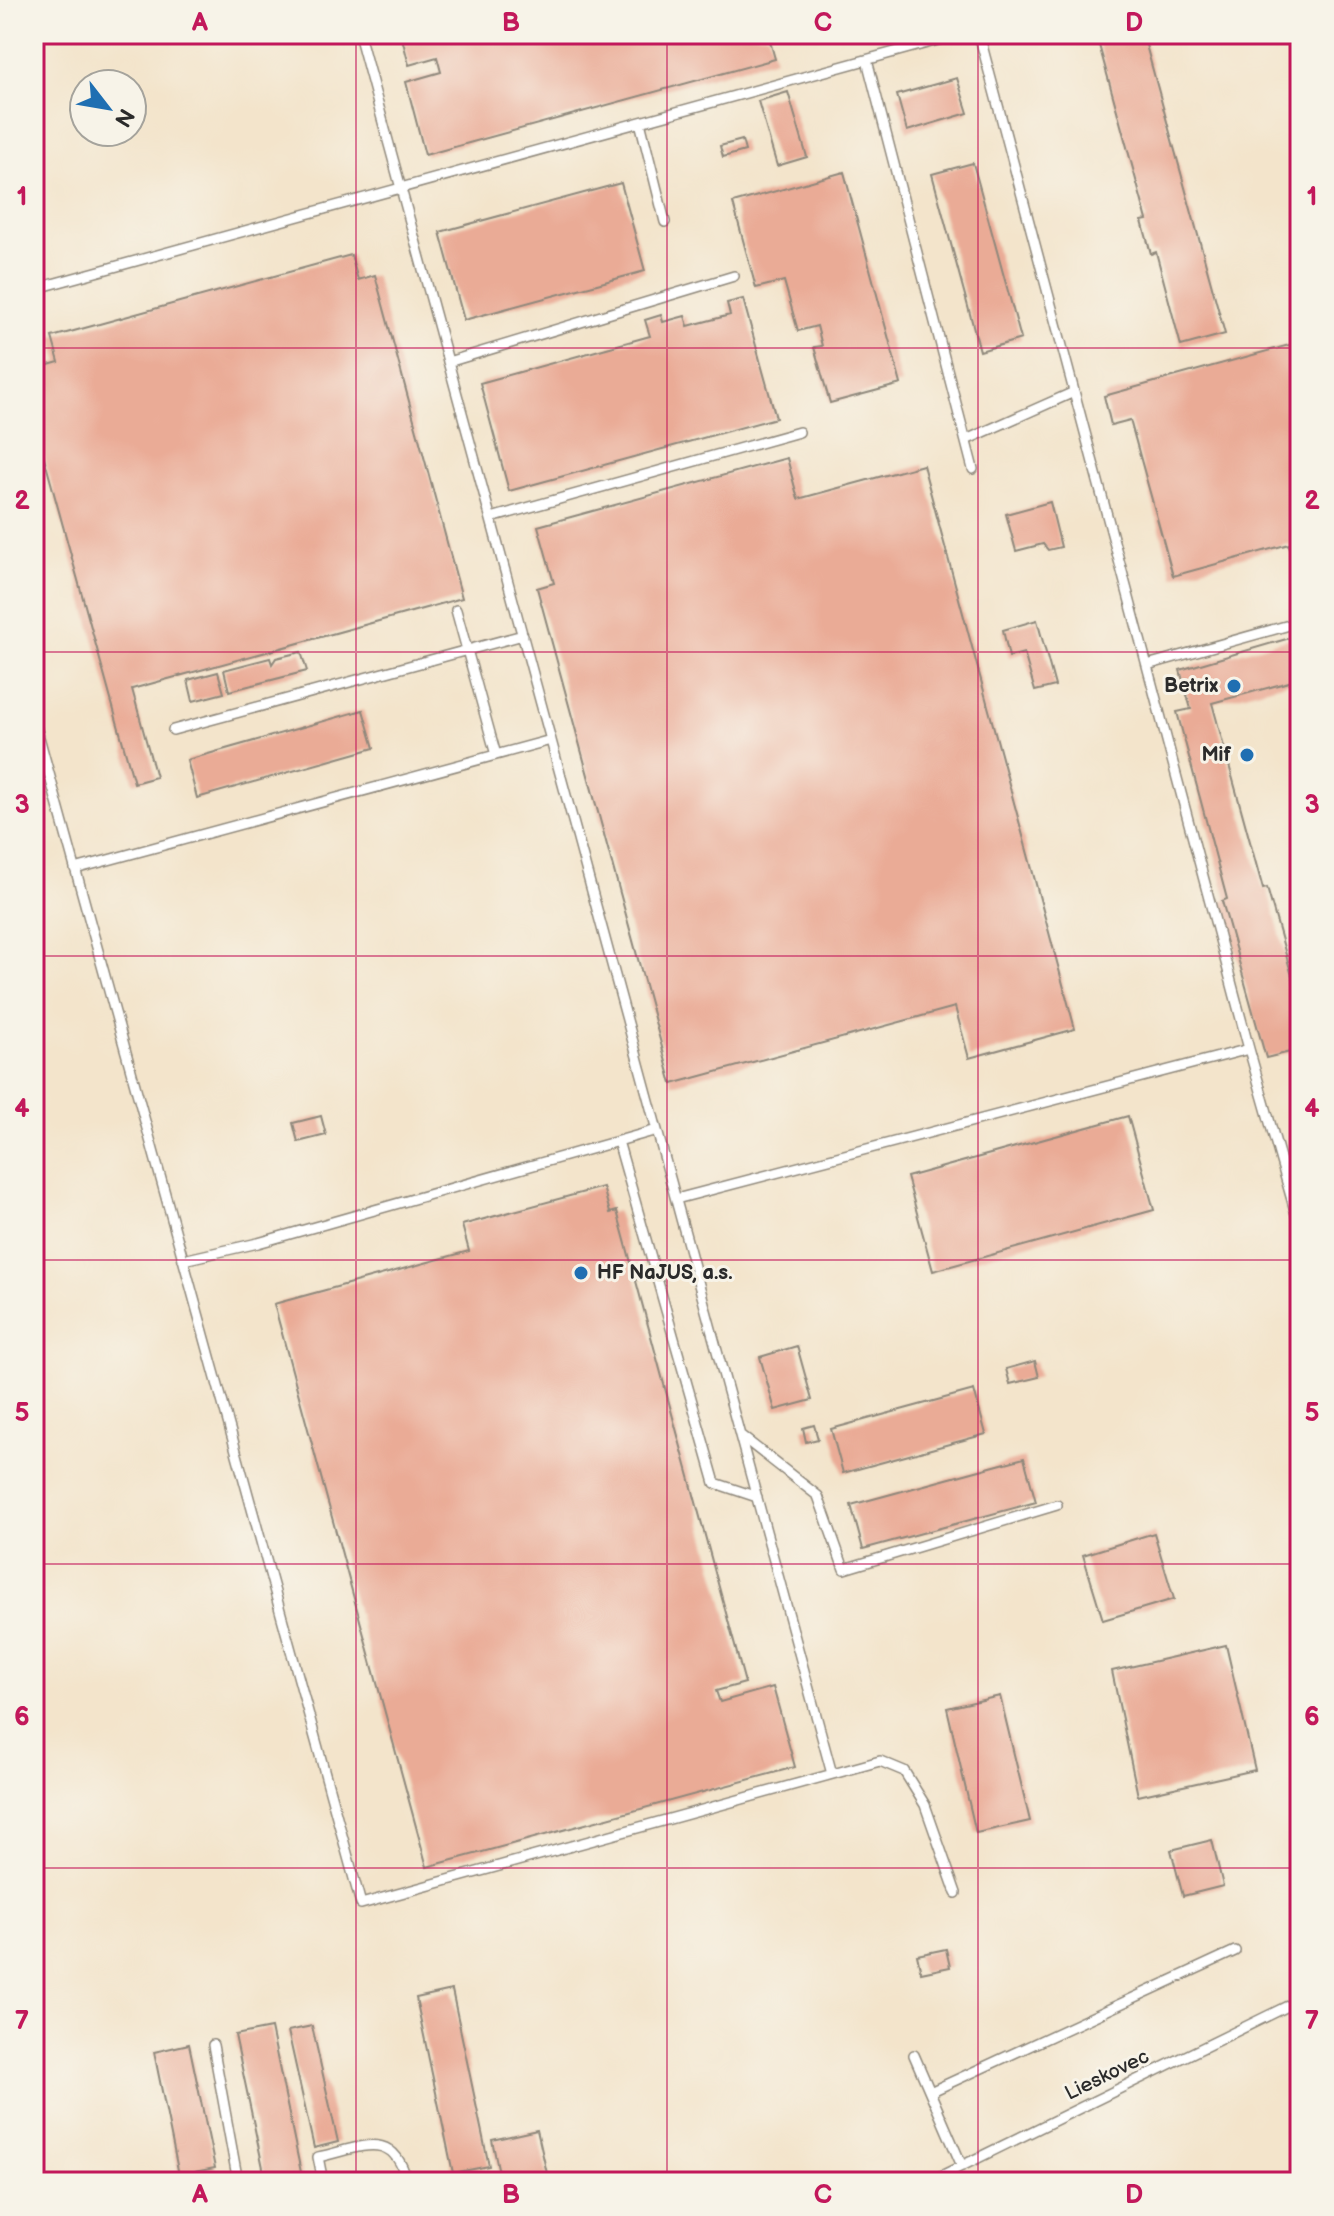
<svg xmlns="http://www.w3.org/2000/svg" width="1334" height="2216" font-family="'Balsamiq Sans',sans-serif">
<rect width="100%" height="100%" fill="#f7f3e8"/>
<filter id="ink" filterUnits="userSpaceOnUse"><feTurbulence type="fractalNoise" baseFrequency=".0125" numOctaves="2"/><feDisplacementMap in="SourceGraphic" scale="16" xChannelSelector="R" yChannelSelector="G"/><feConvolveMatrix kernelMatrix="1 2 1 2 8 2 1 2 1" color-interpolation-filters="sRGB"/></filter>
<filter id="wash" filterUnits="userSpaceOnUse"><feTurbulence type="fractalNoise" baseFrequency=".006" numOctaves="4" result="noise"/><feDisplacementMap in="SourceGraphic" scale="32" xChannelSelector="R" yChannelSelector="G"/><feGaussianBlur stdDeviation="1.8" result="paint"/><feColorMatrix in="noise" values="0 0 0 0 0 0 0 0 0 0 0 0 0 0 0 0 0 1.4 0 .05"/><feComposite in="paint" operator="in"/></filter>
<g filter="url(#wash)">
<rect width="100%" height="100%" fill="#f3e4cb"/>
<g id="blocks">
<path fill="#eaab96" d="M 401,34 L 768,34 L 775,59 L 425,155 L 406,82 L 441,72 L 437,57 L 409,65 Z
M 1096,34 L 1143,34 L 1225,334 L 1181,346 L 1156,252 L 1151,254 L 1142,221 L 1147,220 Z
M 957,78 L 968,113 L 907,131 L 897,95 Z
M 788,92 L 807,157 L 777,166 L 758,101 Z
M 742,140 L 745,151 L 723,157 L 720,146 Z
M 973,163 L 1021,339 L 980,351 L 932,174 Z
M 844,172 L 901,384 L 830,403 L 814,347 L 822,346 L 817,326 L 798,331 L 784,281 L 756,288 L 733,203 Z
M 621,183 L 645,271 L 464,320 L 440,232 Z
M 351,255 L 358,280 L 375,275 L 462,598 L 132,689 L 156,777 L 134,783 L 34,421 L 34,369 L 59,362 L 52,337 Z
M 743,299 L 776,418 L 509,491 L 480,383 L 650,336 L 645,320 L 661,315 L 663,322 L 685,316 L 688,326 L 730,315 L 727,303 Z
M 1300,342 L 1300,564 L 1295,566 L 1289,544 L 1173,576 L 1130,420 L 1111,425 L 1104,396 Z
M 787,458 L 798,499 L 923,465 L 1075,1029 L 969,1058 L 955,1007 L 672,1084 L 537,588 L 554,583 L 538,526 Z
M 1050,502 L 1061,547 L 1048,550 L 1043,544 L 1016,551 L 1006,514 Z
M 1037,620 L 1055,686 L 1035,691 L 1024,653 L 1009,657 L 1003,630 Z
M 1300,635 L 1300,679 L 1212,703 L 1263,889 L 1267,888 L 1300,1004 L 1299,1072 L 1294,1051 L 1266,1058 L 1222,901 L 1227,899 L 1177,712 L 1191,709 L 1180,670 Z
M 301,652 L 307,671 L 229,691 L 224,670 L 270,658 L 272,664 L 276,658 Z
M 218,672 L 224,693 L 193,701 L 188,680 Z
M 363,710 L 374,748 L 197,798 L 187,760 Z
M 321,1116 L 326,1135 L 298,1142 L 293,1123 Z
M 1128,1116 L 1154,1210 L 933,1271 L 907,1177 Z
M 603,1187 L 610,1213 L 617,1211 L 745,1683 L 716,1691 L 720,1702 L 773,1687 L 795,1767 L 427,1867 L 274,1304 L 469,1251 L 462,1225 Z
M 797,1346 L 812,1400 L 775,1410 L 760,1357 Z
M 1035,1361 L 1039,1377 L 1010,1384 L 1006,1369 Z
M 974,1390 L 986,1434 L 843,1473 L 831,1429 Z
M 814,1425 L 818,1439 L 806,1442 L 803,1428 Z
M 1024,1458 L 1036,1502 L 863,1549 L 851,1505 Z
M 1154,1533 L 1174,1599 L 1103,1620 L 1083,1555 Z
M 1226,1645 L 1255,1770 L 1138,1796 L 1112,1671 Z
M 1000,1696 L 1030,1821 L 976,1833 L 947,1708 Z
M 1212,1840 L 1223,1886 L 1183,1896 L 1171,1850 Z
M 946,1949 L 950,1967 L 921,1973 L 917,1955 Z
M 452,1990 L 489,2166 L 453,2173 L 416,1998 Z
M 312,2026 L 338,2142 L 314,2148 L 288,2031 Z
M 271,2028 L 303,2182 L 266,2182 L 235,2035 Z
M 189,2044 L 215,2168 L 179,2175 L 154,2052 Z
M 537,2130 L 549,2182 L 501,2182 L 492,2140 Z"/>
</g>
</g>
<g filter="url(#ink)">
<use href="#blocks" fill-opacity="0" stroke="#8f887b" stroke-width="2"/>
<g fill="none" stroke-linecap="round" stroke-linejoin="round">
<g stroke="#8f887b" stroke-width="12">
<path id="lane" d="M 359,34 L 832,1774
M 979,34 L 1249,1049 L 1300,1228
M 867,60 L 973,469
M 640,122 L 665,222
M 34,289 L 960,34
M 448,362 L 734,276
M 966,440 L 1074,392
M 491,518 L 799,432
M 456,610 L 496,755
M 1147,665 L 1300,622
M 34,719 L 361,1904 L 880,1761 L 904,1771 L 925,1805 L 956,1893
M 173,730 L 523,635
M 34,767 L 46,764
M 75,869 L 551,740
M 618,1141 L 715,1483 L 757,1497
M 676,1199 L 1249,1049
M 183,1260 L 258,1243 L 657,1130
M 740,1435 L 818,1496 L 844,1569 L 1057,1505
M 213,2045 L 238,2182
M 914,2055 L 962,2166
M 930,2092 L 1235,1951
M 323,2182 L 318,2157 C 361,2148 394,2127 407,2182
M 929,2182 L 1300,2000"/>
</g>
<use href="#lane" stroke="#fff" stroke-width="9"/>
</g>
</g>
<path fill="none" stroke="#c2185b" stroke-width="2" stroke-opacity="0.55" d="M 356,34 L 356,2182M 667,34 L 667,2182M 978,34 L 978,2182M 34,348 L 1300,348M 34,652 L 1300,652M 34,956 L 1300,956M 34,1260 L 1300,1260M 34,1564 L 1300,1564M 34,1868 L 1300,1868"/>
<g fill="#1f6fb2" stroke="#f7f3e8" stroke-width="3">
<circle cx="1234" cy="686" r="8"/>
<circle cx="1247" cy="755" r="8"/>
<circle cx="581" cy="1273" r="8"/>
</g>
<g text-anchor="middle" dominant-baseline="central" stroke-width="6" stroke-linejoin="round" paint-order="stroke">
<g font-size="20" font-weight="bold" fill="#2b2b2b" stroke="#f7f3e8" text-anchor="end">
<text x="1218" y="686">Betrix</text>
<text x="1231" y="755">Mif</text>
<text x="597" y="1273" text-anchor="start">HF NaJUS, a.s.</text>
</g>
<g font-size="20" fill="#2b2b2b" stroke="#f7f3e8">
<text transform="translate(1107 2075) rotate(-26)">Lieskovec</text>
</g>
</g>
<rect width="1334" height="2216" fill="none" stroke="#f7f3e8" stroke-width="88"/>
<g transform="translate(108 108) rotate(121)"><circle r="38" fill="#f7f3e8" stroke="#a5a39c" stroke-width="2"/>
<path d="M0-6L14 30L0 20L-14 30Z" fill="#1f6fb2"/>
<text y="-12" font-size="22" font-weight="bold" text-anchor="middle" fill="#2b2b2b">N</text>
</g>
<rect x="44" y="44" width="1246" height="2128" fill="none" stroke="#c2185b" stroke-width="3"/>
<g font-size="26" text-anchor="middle" font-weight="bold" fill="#c2185b">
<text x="200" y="31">A</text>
<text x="511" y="31">B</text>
<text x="823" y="31">C</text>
<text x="1134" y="31">D</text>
<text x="22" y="205">1</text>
<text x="1312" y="205">1</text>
<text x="22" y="509">2</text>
<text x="1312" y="509">2</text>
<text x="22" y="813">3</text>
<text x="1312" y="813">3</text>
<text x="22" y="1117">4</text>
<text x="1312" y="1117">4</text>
<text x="22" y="1421">5</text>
<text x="1312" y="1421">5</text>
<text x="22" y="1725">6</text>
<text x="1312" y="1725">6</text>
<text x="22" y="2029">7</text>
<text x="1312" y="2029">7</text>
<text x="200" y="2203">A</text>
<text x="511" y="2203">B</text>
<text x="823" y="2203">C</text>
<text x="1134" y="2203">D</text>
</g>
</svg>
